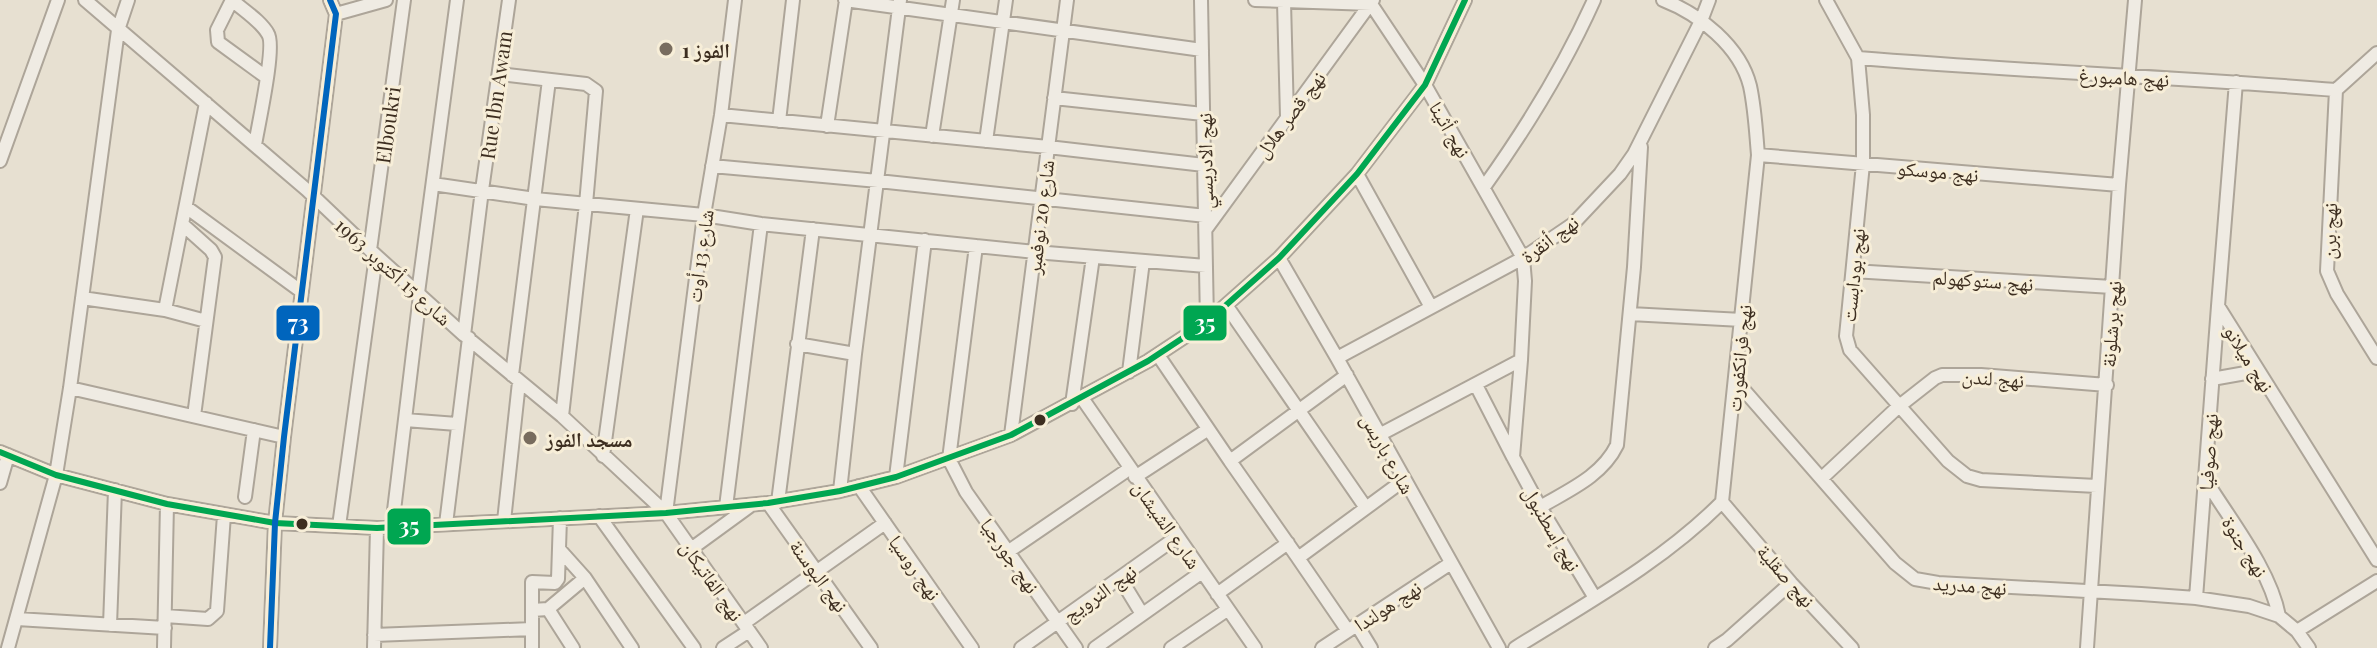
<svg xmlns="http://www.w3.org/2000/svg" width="2377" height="648" font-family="'Playfair Display','Noto Naskh Arabic',serif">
<rect width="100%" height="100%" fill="#e7e0d1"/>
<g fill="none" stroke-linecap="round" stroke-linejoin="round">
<g stroke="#ada599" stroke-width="16">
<path id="minor" d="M 85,0 L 307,190 L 370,250 L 464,335 L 562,416 L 666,513 L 761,648
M 845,0 L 1202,50
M 1201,0 L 1207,322
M 1255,0 L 1371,4 L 1425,85 L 1523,258 L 1525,281 L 1521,360 L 1513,457 L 1540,507 L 1595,598
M 1826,0 L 1858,58 L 1863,115 L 1863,164 L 1846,336 L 1850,350 L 1948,461 L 1967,476 L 1981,480 L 2097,486
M 1284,2 L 1287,117
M 336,14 L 386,0
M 1858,58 C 2017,71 2177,77 2336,90 L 2377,53
M 499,74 L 586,84 L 596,91 L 586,204 L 562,416
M 2236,82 L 2218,306 L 2377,560
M 2336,90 L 2327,271 L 2337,294 L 2377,358
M 1054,98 L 1203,114
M 721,115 L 1048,147 L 1204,165
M 779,121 L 793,0
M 827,126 L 846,0
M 932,136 L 953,0
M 986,141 L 1006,0
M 255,145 C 258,126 276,46 268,34 C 261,21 243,10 232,0 L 217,30 L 218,42 L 266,77
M 1758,155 L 2119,185
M 0,161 L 58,0
M 712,166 L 878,181 L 1206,216
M 1357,174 L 1431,307
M 433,184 L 535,199 L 704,215 L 761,224 L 1035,252 L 1206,266
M 1484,187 C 1527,127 1564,67 1594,0
M 186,207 L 302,292
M 182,224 L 211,250 L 215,257 L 194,416
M 1206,229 L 1373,0
M 976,246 L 949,459 L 966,492 L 1076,648
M 370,250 L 404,0
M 1279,258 L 1337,358 L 1499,648
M 1853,271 L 2112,287
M 418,293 L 457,0
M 82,298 L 165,310 L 206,321
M 1226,305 L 1366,508
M 165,310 L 206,103
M 1630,314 L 1742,320
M 464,335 L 482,190 L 509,0
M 797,344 L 855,354
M 1158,355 L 1230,461 L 1347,375
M 1337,358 L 1523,258 L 1573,224 L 1620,174 L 1634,154 L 1701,21 L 1709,0
M 1129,372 L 1143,261
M 512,375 L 549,80
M 2212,379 L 2257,371
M 1736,381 L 1895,563 L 1915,579 L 1938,583 L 2141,594 L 2196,598 L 2249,606 L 2279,616 L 2297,631 L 2309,648
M 1476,385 L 1513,457
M 70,388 L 284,437
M 1082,398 L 1255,648
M 1072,404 L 1093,257
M 405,420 L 457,424
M 1011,435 L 1067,0
M 1379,435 L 1521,360
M 0,452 L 56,475 L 167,504 L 275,523 L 377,528 L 666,513 L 768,503 L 840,491 L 896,477 L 1011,435 L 1148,361 L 1207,322 L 1279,258 L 1357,174 L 1425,85 L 1465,0
M 603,456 L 637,209
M 1230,461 L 1298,558 L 1404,480
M 896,477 L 925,240
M 1135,477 L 1207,430
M 1822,478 L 1898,407 L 1935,378 L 1942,375 L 1981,375 L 2107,385
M 2205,479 C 2230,520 2270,569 2279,616
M 0,483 L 8,455
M 859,486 L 972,648
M 840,491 L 855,354 L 900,0
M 245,497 L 254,430
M 778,502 L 813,229
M 1722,502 L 1791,583 L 1852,648
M 768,503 L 871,648
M 726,507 L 761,224
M 1540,507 C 1569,490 1602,476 1617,445 L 1634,267 L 1641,147
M 666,513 L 704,215 L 721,115 L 735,0
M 599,516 L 694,648
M 504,521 L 519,382
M 446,524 L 469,338
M 339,526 L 376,256
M 392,527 L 420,295
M 559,549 L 585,578 L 632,648
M 691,549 L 750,506
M 1009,551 L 1129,469
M 1298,558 L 1348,631
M 1120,578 L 1142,614
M 1217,594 L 1288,543
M 2196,598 L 2218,306
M 548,609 L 573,648
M 532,610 L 548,609 L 585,578
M 165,616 L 208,619 L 217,611 L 224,515
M 17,619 L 165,628
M 744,623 L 885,523
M 110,625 L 115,490
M 1357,625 L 1371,648
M 2297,631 L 2377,581
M 374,635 L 532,629 L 532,582 L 555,583 L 558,579 L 560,518
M 8,648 L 56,475 L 70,388 L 118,30 L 128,0
M 164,648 L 167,504
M 270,648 L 275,523 L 284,437 L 336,14 L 330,0
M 374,648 L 377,528
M 532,648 L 532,629
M 723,648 L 749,631
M 1021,648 L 1177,537
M 1095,648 L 1202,572
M 1171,648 L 1227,610
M 1322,648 L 1451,563
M 1515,648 C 1587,603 1662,562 1722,502 L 1758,155 C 1756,132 1755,109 1750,86 C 1740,46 1699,14 1663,0
M 1715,648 L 1727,640 L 1791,583
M 2087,648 L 2119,185 L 2135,0"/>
</g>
<use href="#minor" stroke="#efebe3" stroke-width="12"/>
<g stroke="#f7eed8" stroke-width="12">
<path id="bus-1" d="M 0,452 L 56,475 L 167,504 L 275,523 L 377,528 L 666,513 L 768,503 L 840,491 L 896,477 L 1011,435 L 1148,361 L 1207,322 L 1279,258 L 1357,174 L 1425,85 L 1465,0"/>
</g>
<g stroke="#f7eed8" stroke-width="12">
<path id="bus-2" d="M 270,648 L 275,523 L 284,437 L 336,14 L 330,0"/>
</g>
<use href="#bus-1" stroke="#00a651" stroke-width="6"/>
<use href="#bus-2" stroke="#0065bd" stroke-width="6"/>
</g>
<g fill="#786c5e" stroke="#f7eed8" stroke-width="3">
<circle cx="666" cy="49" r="8"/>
<circle cx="530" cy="438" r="8"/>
</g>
<g fill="#3d2e20" stroke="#f7eed8" stroke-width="3">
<circle cx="1040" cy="420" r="7"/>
<circle cx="302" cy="524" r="7"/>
</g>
<g text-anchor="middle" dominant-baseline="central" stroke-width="6" stroke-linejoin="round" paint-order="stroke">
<g font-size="20" font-weight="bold" fill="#3d2e20" stroke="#f7eed8" text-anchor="start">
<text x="682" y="49">الفوز 1</text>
<text x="546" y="438">مسجد الفوز</text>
</g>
<g font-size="20" fill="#3d2e20" stroke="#f7eed8">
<text transform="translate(2124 76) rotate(3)">نهج هامبورغ</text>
<text transform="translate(495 95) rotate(-82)">Rue Ibn Awam</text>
<text transform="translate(1289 114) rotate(-53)">نهج قصر هلال</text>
<text transform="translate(387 125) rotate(-82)">Elboukri</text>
<text transform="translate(1451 129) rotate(60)">نهج أثينا</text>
<text transform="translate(1204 161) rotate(-91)">نهج الادريسي</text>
<text transform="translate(1938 170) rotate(5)">نهج موسكو</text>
<text transform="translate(1039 217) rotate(-83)">شارع 20 نوفمبر</text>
<text transform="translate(2328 231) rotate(-88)">نهج برن</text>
<text transform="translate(1549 238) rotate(-36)">نهج أنقرة</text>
<text transform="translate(699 256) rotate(-82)">شارع 13 أوت</text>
<text transform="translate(394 271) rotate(42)">شارع 15 أكتوبر 1963</text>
<text transform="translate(1852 275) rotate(-84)">نهج بودابست</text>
<text transform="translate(1983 279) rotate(4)">نهج ستوكهولم</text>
<text transform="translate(2110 324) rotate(-86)">نهج برشلونة</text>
<text transform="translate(1738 358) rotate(-84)">نهج فرانكفورت</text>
<text transform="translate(2250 358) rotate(58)">نهج ميلانو</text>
<text transform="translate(1993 377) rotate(4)">نهج لندن</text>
<text transform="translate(2207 452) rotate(-86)">نهج صوفيا</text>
<text transform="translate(1389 453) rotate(61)">شارع باريس</text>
<text transform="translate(1168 524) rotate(55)">شارع الشيشان</text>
<text transform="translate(1553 528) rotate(60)">نهج إسطنبول</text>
<text transform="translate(2246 546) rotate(58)">نهج جنوة</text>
<text transform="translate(1011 555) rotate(55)">نهج جورجيا</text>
<text transform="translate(916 567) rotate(55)">نهج روسيا</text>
<text transform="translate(820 575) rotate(54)">نهج البوسنة</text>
<text transform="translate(1787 575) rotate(49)">نهج صقلية</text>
<text transform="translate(713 580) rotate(55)">نهج الفاتيكان</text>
<text transform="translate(1970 584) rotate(4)">نهج مدريد</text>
<text transform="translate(1099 592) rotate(-35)">نهج النرويج</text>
<text transform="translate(1387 605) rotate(-33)">نهج هولندا</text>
</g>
</g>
<g stroke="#f7eed8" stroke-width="3">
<rect x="275" y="304" width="46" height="38" rx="8" fill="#0065bd"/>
<rect x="1182" y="304" width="46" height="38" rx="8" fill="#00a651"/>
<rect x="386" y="507" width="46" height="39" rx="8" fill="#00a651"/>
</g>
<g font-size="22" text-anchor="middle" font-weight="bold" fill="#fff">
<text x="298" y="331">73</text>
<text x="1205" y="331">35</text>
<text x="409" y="534">35</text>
</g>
</svg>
